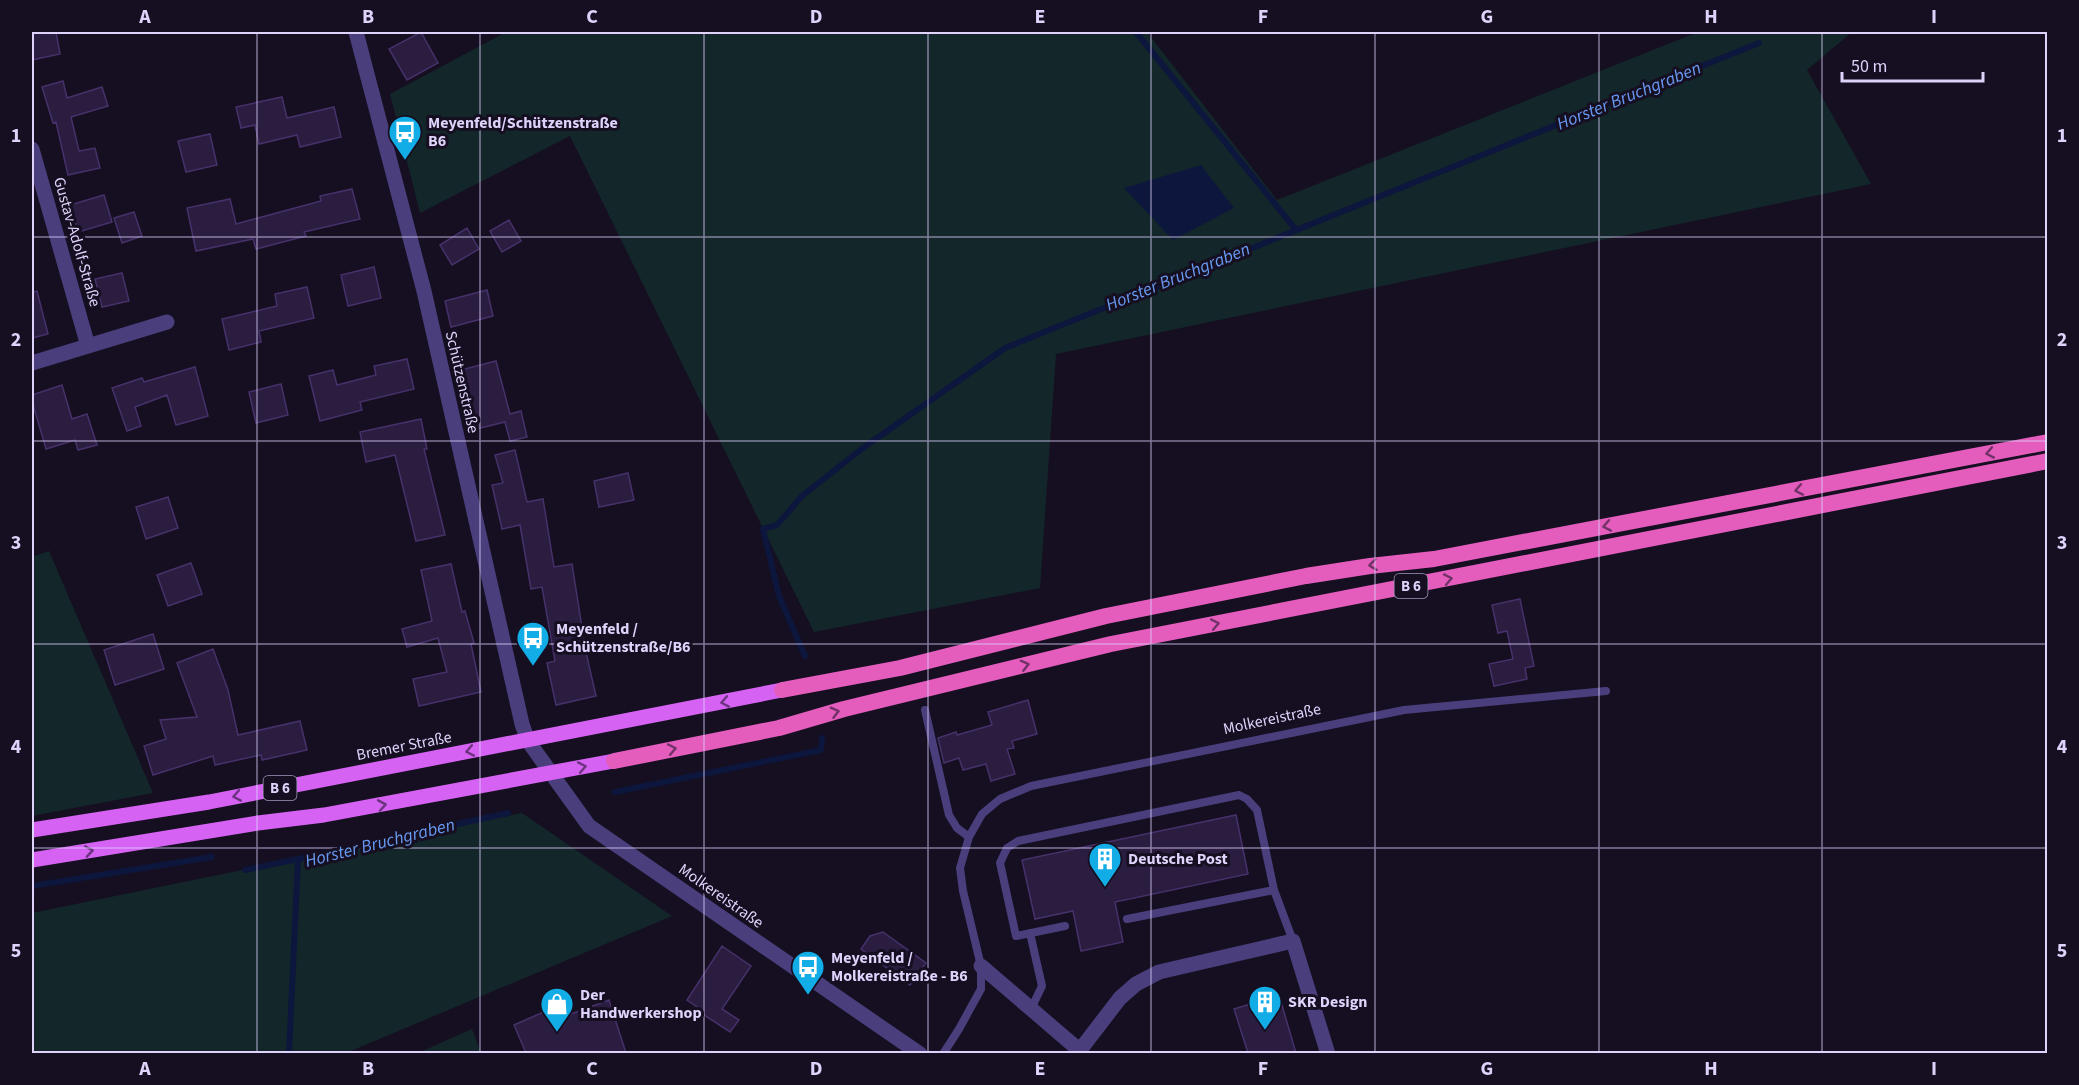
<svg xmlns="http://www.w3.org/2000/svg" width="2079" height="1085" font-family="'Source Sans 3',sans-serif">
<rect width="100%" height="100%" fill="#150f21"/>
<path fill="#13272a" d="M 506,32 L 1147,32 L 1277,200 L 1698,32 L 1852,32 L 1807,70 L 1871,184 L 1056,354 L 1040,588 L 814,632 L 570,136 L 420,213 L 390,94 Z
M 49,551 L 153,793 L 32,816 L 32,557 Z
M 522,813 L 672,916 L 346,1053 L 32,1053 L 32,913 Z
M 472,1029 L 481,1053 L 418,1053 Z"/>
<path fill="#0d163c" d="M 1201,165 L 1234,208 L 1173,240 L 1124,188 Z"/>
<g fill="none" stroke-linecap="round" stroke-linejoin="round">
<path stroke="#0d163c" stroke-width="6" d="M 1136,32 L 1296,230
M 805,656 L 779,596 L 763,529 L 777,525 L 802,496 L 863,448 L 1005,348 L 1759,43
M 615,792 L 821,750 L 822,738
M 245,870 L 298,859
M 32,886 L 212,857
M 289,1054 L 298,859 L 508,813"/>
</g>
<path fill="#2a1d40" stroke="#46316a" stroke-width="1.5" d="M 32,32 L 56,32 L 60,54 L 32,60 Z
M 421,32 L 438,63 L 407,80 L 389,49 Z
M 63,81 L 67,98 L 102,87 L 108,106 L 71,117 L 79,151 L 95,148 L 100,168 L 68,175 L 56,122 L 53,123 L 42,87 Z
M 282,97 L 287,118 L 334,107 L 341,137 L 300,147 L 297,135 L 259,144 L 255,125 L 241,128 L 236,107 Z
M 210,134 L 217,165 L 186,172 L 178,141 Z
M 352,189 L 360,219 L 304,232 L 306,236 L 256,249 L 253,239 L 196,251 L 187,208 L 230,199 L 236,224 L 321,201 L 320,196 Z
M 104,195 L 112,222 L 78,232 L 70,205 Z
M 134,212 L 142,236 L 122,243 L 114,218 Z
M 509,220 L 521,241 L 502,252 L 490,231 Z
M 467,228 L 479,249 L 452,265 L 440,245 Z
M 374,267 L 381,298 L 348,306 L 341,275 Z
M 122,273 L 129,301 L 102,307 L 95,279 Z
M 307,287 L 314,318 L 259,331 L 261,342 L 229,350 L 222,319 L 277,306 L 275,294 Z
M 487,290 L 493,316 L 451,327 L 445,301 Z
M 37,291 L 48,334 L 32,338 L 32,292 Z
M 407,359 L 414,389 L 360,402 L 362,410 L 320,421 L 309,376 L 333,370 L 337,385 L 376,375 L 374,366 Z
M 496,361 L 510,414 L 521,411 L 527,437 L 510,441 L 505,422 L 476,429 L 461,370 Z
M 195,367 L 208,416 L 176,425 L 167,395 L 135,407 L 141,426 L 127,431 L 112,388 L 142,378 L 144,382 Z
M 281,384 L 288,415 L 256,423 L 249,392 Z
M 62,385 L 72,419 L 87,414 L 97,445 L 78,450 L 75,440 L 46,449 L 32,401 L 32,395 Z
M 421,419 L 427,449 L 424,449 L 445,535 L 416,541 L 395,455 L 366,462 L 360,432 Z
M 515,450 L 527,502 L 543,499 L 554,567 L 572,564 L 583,634 L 582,635 L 596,696 L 556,705 L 547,663 L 555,661 L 542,587 L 531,589 L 520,525 L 502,529 L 492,485 L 503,483 L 495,455 Z
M 628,473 L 634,500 L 599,507 L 594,481 Z
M 168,497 L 178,528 L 146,539 L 136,507 Z
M 191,563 L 202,594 L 168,606 L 157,575 Z
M 451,564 L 462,612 L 465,611 L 474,643 L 471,644 L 481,692 L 419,706 L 413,679 L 447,672 L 438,638 L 407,647 L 402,629 L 432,621 L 421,570 Z
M 1520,599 L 1534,666 L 1525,668 L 1527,679 L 1494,686 L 1489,664 L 1513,659 L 1507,631 L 1498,633 L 1492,605 Z
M 153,634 L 164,669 L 115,685 L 104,650 Z
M 213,649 L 228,690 L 238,735 L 300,721 L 307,750 L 262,760 L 261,755 L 215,765 L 213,756 L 153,775 L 144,746 L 166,739 L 160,720 L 197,717 L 177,663 Z
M 1028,700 L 1037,734 L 1012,741 L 1014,748 L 1007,749 L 1015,774 L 991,781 L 986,764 L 963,770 L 959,758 L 944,763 L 938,738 L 956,732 L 957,735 L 992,725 L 988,712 Z
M 1236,815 L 1248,874 L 1115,902 L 1123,942 L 1081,951 L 1073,911 L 1035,919 L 1022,860 Z
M 883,932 L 926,963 L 910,985 L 861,949 L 870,936 Z
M 722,946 L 751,966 L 722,1009 L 739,1020 L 730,1032 L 698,1011 L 700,1009 L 687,1000 Z
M 1279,995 L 1296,1053 L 1248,1053 L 1234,1009 Z
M 609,1000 L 626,1053 L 526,1053 L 514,1025 L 555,1007 L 560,1018 Z"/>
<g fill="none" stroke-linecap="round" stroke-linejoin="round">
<path stroke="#4b3e7c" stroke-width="8" d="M 925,710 L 949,815 L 957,828 L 969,837
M 1127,919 L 1274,890
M 1065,926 L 1016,936 L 1000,863 L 1007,848 L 1018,841 L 1239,795 L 1247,799 L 1257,810 L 1274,890 L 1293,941
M 1030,933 L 1042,986 L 1031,1009
M 943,1054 L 959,1029 L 981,989 L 981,966 L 963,891 L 960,868 L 969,837 L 982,814 L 1000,799 L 1031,786 L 1404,710 L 1606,691"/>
<path stroke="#4b3e7c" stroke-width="15" d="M 356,32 L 424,291 L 522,724 L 528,741
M 32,149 L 88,346 L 32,363
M 88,346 L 167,322
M 981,966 L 1079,1050
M 1077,1054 L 1120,998 L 1136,984 L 1159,972 L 1293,941 L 1328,1054"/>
<path stroke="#4b3e7c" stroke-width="15" d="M 528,741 L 589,826 L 920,1054"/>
<path stroke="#d662f3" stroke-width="15" d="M 32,830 L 209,802 L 782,690
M 32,860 L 258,823 L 324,815 L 614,761"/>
<path stroke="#e45cbc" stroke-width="16" d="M 782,690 L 900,668 L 1106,616 L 1306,576 L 1370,566 L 1434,559 L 2048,442
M 614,761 L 779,728 L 844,709 L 1111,644 L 2048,461"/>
</g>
<defs><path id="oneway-chevron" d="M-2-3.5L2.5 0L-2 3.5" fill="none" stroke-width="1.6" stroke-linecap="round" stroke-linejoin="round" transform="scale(1.5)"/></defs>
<g stroke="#723267">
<use href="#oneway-chevron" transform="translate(1990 453) rotate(169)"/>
<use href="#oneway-chevron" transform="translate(1799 490) rotate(169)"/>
<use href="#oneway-chevron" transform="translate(1607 526) rotate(169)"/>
<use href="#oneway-chevron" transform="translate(1373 565) rotate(173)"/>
<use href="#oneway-chevron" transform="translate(1448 579) rotate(-11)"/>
<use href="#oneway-chevron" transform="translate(1215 624) rotate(-11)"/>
<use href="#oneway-chevron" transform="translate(1025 665) rotate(-14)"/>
<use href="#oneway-chevron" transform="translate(835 712) rotate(-15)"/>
<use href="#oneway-chevron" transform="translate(672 749) rotate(-11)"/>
</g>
<g stroke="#6c347f">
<use href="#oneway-chevron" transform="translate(725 702) rotate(169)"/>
<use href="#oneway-chevron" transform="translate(470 751) rotate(169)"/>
<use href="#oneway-chevron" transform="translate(582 767) rotate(-11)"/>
<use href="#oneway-chevron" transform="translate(237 796) rotate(169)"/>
<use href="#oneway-chevron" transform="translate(382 805) rotate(-10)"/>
<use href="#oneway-chevron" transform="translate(89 851) rotate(-9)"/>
</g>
<path fill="none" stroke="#dfd2fb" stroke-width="1.5" stroke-opacity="0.55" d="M 257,32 L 257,1054M 480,32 L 480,1054M 704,32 L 704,1054M 928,32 L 928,1054M 1151,32 L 1151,1054M 1375,32 L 1375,1054M 1599,32 L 1599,1054M 1822,32 L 1822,1054M 32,237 L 2048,237M 32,441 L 2048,441M 32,644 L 2048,644M 32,848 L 2048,848"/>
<defs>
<g id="bus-pin" transform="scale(1.725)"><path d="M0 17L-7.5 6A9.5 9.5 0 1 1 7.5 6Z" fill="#12ace7" stroke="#150f21"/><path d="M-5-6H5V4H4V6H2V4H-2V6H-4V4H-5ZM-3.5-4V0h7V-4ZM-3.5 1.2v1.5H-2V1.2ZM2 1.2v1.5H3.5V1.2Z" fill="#fff"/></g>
<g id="building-pin" transform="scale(1.725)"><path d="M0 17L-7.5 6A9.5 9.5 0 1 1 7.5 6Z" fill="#12ace7" stroke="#150f21"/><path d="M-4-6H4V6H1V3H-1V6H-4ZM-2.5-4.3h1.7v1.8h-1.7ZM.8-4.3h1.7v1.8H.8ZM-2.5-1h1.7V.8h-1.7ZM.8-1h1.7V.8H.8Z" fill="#fff"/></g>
<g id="shop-pin" transform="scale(1.725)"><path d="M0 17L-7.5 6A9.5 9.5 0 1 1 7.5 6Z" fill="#12ace7" stroke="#150f21"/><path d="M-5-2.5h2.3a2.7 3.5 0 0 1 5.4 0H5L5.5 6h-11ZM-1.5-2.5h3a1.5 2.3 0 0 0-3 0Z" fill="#fff"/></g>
</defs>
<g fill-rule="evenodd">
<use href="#bus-pin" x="405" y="132"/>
<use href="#bus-pin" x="533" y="638"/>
<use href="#building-pin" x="1105" y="859"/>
<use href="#bus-pin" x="808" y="967"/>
<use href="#building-pin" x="1265" y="1002"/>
<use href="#shop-pin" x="557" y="1004"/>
</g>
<g text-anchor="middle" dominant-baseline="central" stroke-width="6" stroke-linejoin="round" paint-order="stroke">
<g fill="#150f21" stroke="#a298ba" stroke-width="1.5">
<rect x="1394.5" y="574" width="33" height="24" rx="4.5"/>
<rect x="263.5" y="776" width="33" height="24" rx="4.5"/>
</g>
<g font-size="15" font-weight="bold" fill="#dfd2fb">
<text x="1411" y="586">B 6</text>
<text x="280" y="788">B 6</text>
</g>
<g font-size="16" font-weight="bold" fill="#dfd2fb" stroke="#150f21" text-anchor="start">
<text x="428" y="123">Meyenfeld/Schützenstraße<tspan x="428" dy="18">B6</tspan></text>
<text x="556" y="629">Meyenfeld /<tspan x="556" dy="18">Schützenstraße/B6</tspan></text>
<text x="1128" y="859">Deutsche Post</text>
<text x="831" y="958">Meyenfeld /<tspan x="831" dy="18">Molkereistraße - B6</tspan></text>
<text x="580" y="995">Der<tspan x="580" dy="18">Handwerkershop</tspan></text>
<text x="1288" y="1002">SKR Design</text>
</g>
<g font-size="16" fill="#dfd2fb" stroke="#150f21">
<text transform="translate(77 242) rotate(74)">Gustav-Adolf-Straße</text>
<text transform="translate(462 382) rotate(77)">Schützenstraße</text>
<text transform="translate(1272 719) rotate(-12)">Molkereistraße</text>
<text transform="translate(404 746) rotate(-11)">Bremer Straße</text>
<text transform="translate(721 896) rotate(35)">Molkereistraße</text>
</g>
<g font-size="18" font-style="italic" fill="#699af3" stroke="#150f21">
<text transform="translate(1629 96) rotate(-22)">Horster Bruchgraben</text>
<text transform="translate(1178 277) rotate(-22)">Horster Bruchgraben</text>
<text transform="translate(380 843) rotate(-14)">Horster Bruchgraben</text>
</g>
</g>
<rect width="2079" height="1085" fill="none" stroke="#150f21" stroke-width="66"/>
<path d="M1842 72v9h141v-9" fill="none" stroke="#dfd2fb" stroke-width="3"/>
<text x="1851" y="72" font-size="18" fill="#dfd2fb" stroke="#150f21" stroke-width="4.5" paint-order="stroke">50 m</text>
<rect x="33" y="33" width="2013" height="1019" fill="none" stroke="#dfd2fb" stroke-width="2"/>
<g font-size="20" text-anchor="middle" font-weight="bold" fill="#dfd2fb">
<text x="145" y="23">A</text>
<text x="368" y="23">B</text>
<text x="592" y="23">C</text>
<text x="816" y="23">D</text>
<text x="1040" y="23">E</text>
<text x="1263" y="23">F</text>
<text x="1487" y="23">G</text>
<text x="1711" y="23">H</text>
<text x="1934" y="23">I</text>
<text x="16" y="142">1</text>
<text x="2062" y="142">1</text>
<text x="16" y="346">2</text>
<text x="2062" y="346">2</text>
<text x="16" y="549">3</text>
<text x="2062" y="549">3</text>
<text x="16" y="753">4</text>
<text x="2062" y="753">4</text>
<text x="16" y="957">5</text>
<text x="2062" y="957">5</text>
<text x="145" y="1075">A</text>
<text x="368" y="1075">B</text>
<text x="592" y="1075">C</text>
<text x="816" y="1075">D</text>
<text x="1040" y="1075">E</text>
<text x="1263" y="1075">F</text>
<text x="1487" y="1075">G</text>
<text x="1711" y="1075">H</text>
<text x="1934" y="1075">I</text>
</g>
</svg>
